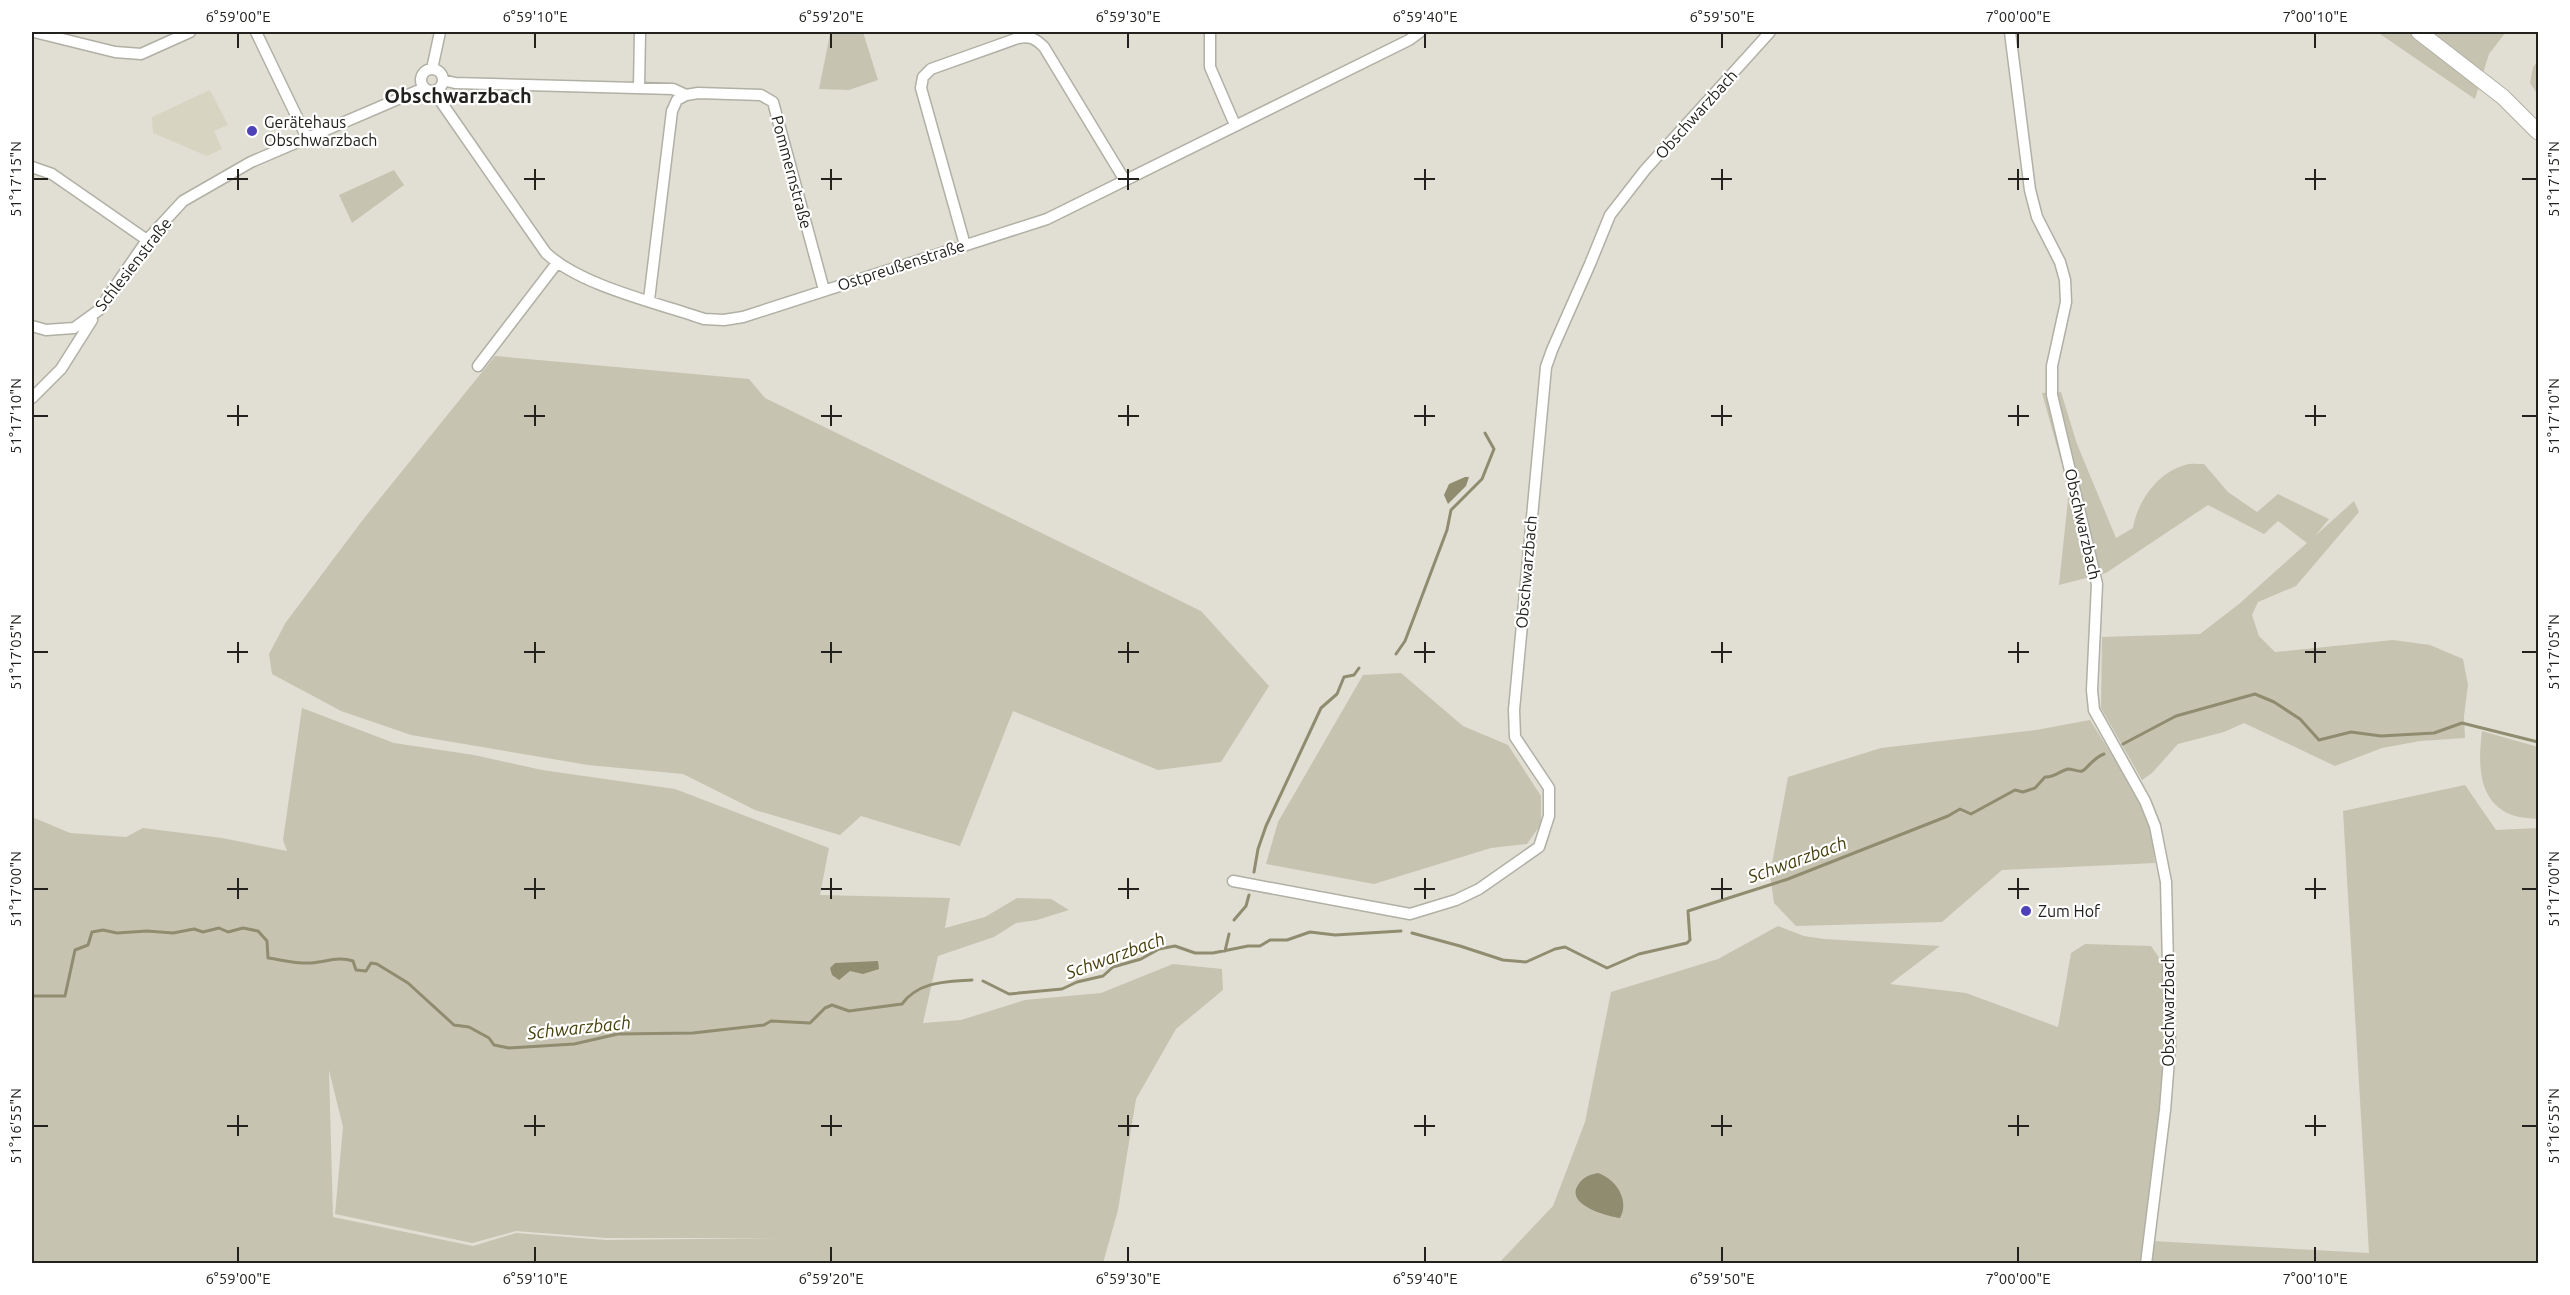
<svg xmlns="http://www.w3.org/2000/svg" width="2570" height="1295" font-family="Ubuntu,sans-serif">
<rect width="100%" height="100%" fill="#e1dfd3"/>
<path fill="#d7d4c2" d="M 210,90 L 228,125 L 214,131 L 222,149 L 207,156 L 153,133 L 152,117 Z"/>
<path fill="#c6c3b1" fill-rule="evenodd" d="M 836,32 L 863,32 L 878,80 L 849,90 L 819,89 L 830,34 Z
M 2377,32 L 2506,32 L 2489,54 L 2475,99 Z
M 2538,61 L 2538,95 L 2530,83 L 2533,67 Z
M 394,170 L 404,185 L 352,223 L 339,195 Z
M 495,356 L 749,379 L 765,398 L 1201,611 L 1269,686 L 1221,762 L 1158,770 L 1013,711 L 960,846 L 861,816 L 840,835 L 755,810 L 683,774 L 588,765 L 411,735 L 341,711 L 272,674 L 269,654 L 286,622 L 365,517 Z
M 2061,392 L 2077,444 L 2116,538 L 2133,528 C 2137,502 2158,472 2185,465 C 2190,463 2198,464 2204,464 L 2228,492 L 2257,512 L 2278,494 L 2329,519 L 2315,536 L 2354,501 L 2359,512 L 2296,586 L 2258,602 L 2252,615 L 2259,636 L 2275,652 L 2393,640 L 2430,645 L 2463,659 L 2468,685 L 2464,716 L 2465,738 L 2420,741 L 2382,748 L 2335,766 L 2244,723 L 2224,732 L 2178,744 L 2152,773 L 2142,780 L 2101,708 L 2102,637 L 2200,634 L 2239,604 L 2307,543 L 2278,521 L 2264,534 L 2208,505 L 2106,573 L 2059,585 L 2069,490 L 2042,393 Z
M 1401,673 L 1463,726 L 1508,745 L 1541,796 L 1541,824 L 1527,844 L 1491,848 L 1374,884 L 1266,864 L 1278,822 L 1363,675 Z
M 302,708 L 394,743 L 474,755 L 542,770 L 675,789 L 829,848 L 820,895 L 950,898 L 945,928 L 985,917 L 1017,898 L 1051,899 L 1069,910 L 1037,920 L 1016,923 L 994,937 L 938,956 L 923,1023 L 961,1020 L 1025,1000 L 1101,993 L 1173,964 L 1222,969 L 1223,990 L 1176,1029 L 1136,1099 L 1118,1210 L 1103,1263 L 32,1263 L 32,817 L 70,833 L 126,837 L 143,828 L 222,838 L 287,851 L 283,840 ZM 329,1070 L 343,1127 L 335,1214 L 472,1243 L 516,1231 L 606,1238 L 779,1238 L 606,1240 L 516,1233 L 473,1246 L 333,1217 Z
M 2090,720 L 2141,801 L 2152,836 L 2155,863 L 2002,870 L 1942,922 L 1796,926 L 1774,903 L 1770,874 L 1788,777 L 1881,748 L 2036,730 Z
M 2482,731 L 2538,747 L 2538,819 C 2531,818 2522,818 2515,816 C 2477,804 2478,764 2482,731 Z
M 2465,785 L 2496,830 L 2538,828 L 2538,1263 L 2148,1264 L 2152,1241 L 2369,1253 L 2343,811 Z
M 1778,926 L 1804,936 L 1824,939 L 1940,946 L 1890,984 L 1966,993 L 2058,1027 L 2071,953 L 2085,944 L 2151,946 L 2162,962 L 2167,1049 L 2142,1263 L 1498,1264 L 1553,1206 L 1585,1122 L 1611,992 L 1718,959 Z"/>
<path fill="#908c70" d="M 1465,477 L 1469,477 L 1466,486 L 1448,504 L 1444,495 L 1449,484 Z
M 878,961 L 879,969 L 863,974 L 850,971 L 839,980 L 832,975 L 830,968 L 835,963 Z
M 1598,1173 C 1616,1179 1630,1200 1620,1218 C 1607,1216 1565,1205 1578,1185 C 1583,1177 1589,1175 1598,1173 Z"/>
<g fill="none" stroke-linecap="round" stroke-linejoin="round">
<path stroke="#908c70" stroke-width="3" d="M 1396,654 L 1405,641 L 1447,530 L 1451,510 L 1482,479 L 1494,449 L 1485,433
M 2123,744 L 2176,716 L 2255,694 L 2274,702 L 2300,719 L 2319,740 L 2351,732 L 2381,736 L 2434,733 L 2462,723 L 2538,742
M 1254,872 L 1258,849 L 1266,826 L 1321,708 L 1337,694 L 1344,677 L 1354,675 L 1359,668
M 1234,920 L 1246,906 L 1249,895
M 1412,933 L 1460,946 L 1503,960 L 1526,962 L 1555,949 L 1565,947 L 1607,968 L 1639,954 L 1687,943 L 1690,940 L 1688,911 L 1788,879 L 1948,816 L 1960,809 L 1971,814 L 2015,790 L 2023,792 L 2035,788 L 2045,777 C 2054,778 2059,771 2068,769 C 2073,769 2078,772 2082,771 C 2086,770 2093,758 2104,754
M 1225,951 L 1229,934
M 983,981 L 1009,994 L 1062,989 L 1077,982 L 1103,976 L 1113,967 L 1141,959 L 1159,949 L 1175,946 L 1195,953 L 1213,953 L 1248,946 L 1260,946 L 1270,940 L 1287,940 L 1310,932 L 1335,935 L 1401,931
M 32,996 L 65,996 L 75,950 L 88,945 L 92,932 L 103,930 L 117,933 L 147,931 L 173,933 L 194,929 L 203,932 L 219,928 L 228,932 L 243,928 L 258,931 L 267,941 L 268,958 C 283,960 296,964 311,963 C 326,962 338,956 353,961 L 356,970 L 366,971 L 371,963 L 377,964 L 408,983 L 454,1025 L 469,1027 L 489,1038 L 494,1045 L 509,1048 L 574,1044 L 618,1034 L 693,1033 L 764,1025 L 771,1021 L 810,1023 L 825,1008 L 832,1005 L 849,1011 L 902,1004 C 919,981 946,982 972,980"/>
<g stroke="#b1b0a5" stroke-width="13">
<path id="minor" d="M 34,32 L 115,52 L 141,54 L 190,32
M 256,32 L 307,138
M 1210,32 L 1210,67 L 1235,125
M 2010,32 L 2030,190 L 2037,217 L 2060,262 L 2065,280 L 2066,302 L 2052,366 L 2052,395 L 2097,584 L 2092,690 L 2094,710 L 2145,801 L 2155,826 L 2166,882 L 2170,1047 L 2165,1110 L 2146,1264
M421 80a11 11 0 1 1 22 0a11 11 0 1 1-22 0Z
M 432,69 L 440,32
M 443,80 L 455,83 L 673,89 L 686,95
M 639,88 L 640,32
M 436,90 L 439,99 L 546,253 C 581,286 658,303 704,319 L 724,320 L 743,317 L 1047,219 L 1409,40 L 1420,32
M 32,167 L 52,174 L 147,240
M 965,245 L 921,88 L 923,77 L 931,69 L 1018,38 C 1030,36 1035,38 1044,47 L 1124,179
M 649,300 L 672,111 L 677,100 L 686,95 L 698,93 L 761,95 L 773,102 L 824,290
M 32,326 L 46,330 L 74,328 L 99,310 L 147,240 L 183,201 L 251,162 L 424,88
M 478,366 L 557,263
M 32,398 L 61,369 L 92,320
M 1233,881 L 1410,914 L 1456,900 L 1479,889 L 1539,847 L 1549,816 L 1549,788 L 1515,737 L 1514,710 L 1546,367 L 1552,350 L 1590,264 L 1610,215 L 1645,170 L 1770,32"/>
</g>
<g stroke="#b1b0a5" stroke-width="17">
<path id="secondary" d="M 2419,32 L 2503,97 L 2538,132"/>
</g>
<use href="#minor" stroke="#fff" stroke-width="10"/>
<use href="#secondary" stroke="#fff" stroke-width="15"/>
</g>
<path fill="none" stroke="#22211d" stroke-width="2" d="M 238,33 L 238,48M 535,33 L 535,48M 831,33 L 831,48M 1128,33 L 1128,48M 1425,33 L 1425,48M 1722,33 L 1722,48M 2018,33 L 2018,48M 2315,33 L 2315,48M 238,169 L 238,190M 535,169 L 535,190M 831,169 L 831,190M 1128,169 L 1128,190M 1425,169 L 1425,190M 1722,169 L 1722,190M 2018,169 L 2018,190M 2315,169 L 2315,190M 33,179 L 48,179M 227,179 L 248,179M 524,179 L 545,179M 821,179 L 842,179M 1118,179 L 1139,179M 1414,179 L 1435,179M 1711,179 L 1732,179M 2008,179 L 2029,179M 2305,179 L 2326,179M 2522,179 L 2537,179M 238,405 L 238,426M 535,405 L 535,426M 831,405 L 831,426M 1128,405 L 1128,426M 1425,405 L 1425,426M 1722,405 L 1722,426M 2018,405 L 2018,426M 2315,405 L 2315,426M 33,416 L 48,416M 227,416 L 248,416M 524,416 L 545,416M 821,416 L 842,416M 1118,416 L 1139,416M 1414,416 L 1435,416M 1711,416 L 1732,416M 2008,416 L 2029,416M 2305,416 L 2326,416M 2522,416 L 2537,416M 238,642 L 238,663M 535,642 L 535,663M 831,642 L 831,663M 1128,642 L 1128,663M 1425,642 L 1425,663M 1722,642 L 1722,663M 2018,642 L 2018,663M 2315,642 L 2315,663M 33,652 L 48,652M 227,652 L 248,652M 524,652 L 545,652M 821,652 L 842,652M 1118,652 L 1139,652M 1414,652 L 1435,652M 1711,652 L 1732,652M 2008,652 L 2029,652M 2305,652 L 2326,652M 2522,652 L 2537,652M 238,878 L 238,899M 535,878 L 535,899M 831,878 L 831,899M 1128,878 L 1128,899M 1425,878 L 1425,899M 1722,878 L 1722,899M 2018,878 L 2018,899M 2315,878 L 2315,899M 33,889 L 48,889M 227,889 L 248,889M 524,889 L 545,889M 821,889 L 842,889M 1118,889 L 1139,889M 1414,889 L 1435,889M 1711,889 L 1732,889M 2008,889 L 2029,889M 2305,889 L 2326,889M 2522,889 L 2537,889M 238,1115 L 238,1136M 535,1115 L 535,1136M 831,1115 L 831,1136M 1128,1115 L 1128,1136M 1425,1115 L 1425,1136M 1722,1115 L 1722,1136M 2018,1115 L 2018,1136M 2315,1115 L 2315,1136M 33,1126 L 48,1126M 227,1126 L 248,1126M 524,1126 L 545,1126M 821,1126 L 842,1126M 1118,1126 L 1139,1126M 1414,1126 L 1435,1126M 1711,1126 L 1732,1126M 2008,1126 L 2029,1126M 2305,1126 L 2326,1126M 2522,1126 L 2537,1126M 238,1247 L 238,1262M 535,1247 L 535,1262M 831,1247 L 831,1262M 1128,1247 L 1128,1262M 1425,1247 L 1425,1262M 1722,1247 L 1722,1262M 2018,1247 L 2018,1262M 2315,1247 L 2315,1262"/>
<g fill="#4e42b9" stroke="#fff" stroke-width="2">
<circle cx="252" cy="131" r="6"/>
<circle cx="2026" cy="911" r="6"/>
</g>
<g text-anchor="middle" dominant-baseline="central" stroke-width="4.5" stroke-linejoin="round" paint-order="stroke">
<g font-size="16" fill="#22211d" stroke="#fff">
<text transform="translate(1696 114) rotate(-48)">Obschwarzbach</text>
<text transform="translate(792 172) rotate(75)">Pommernstraße</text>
<text transform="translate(133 264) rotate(-52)">Schlesienstraße</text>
<text transform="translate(901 265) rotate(-18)">Ostpreußenstraße</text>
<text transform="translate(2083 524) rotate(77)">Obschwarzbach</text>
<text transform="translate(1526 572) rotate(-85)">Obschwarzbach</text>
<text transform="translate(2168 1010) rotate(-90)">Obschwarzbach</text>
</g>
<g font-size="16" fill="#22211d" stroke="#fff" text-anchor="start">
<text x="264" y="122">Gerätehaus<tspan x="264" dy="18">Obschwarzbach</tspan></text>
<text x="2038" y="911">Zum Hof</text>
</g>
<g font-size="18" font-style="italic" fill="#48410b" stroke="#fff">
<text transform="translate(1797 859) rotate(-20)">Schwarzbach</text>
<text transform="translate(1115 955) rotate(-20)">Schwarzbach</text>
<text transform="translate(579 1027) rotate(-6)">Schwarzbach</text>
</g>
<g font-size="20" font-weight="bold" fill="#22211d" stroke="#fff">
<text x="458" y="95">Obschwarzbach</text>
</g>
</g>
<rect width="2570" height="1295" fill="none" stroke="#ffffff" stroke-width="66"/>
<rect x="33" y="33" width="2504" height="1229" fill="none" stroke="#22211d" stroke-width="2"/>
<g font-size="15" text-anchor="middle" fill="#22211d">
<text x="238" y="22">6°59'00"E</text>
<text x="535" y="22">6°59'10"E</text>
<text x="831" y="22">6°59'20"E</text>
<text x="1128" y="22">6°59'30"E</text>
<text x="1425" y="22">6°59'40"E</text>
<text x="1722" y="22">6°59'50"E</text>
<text x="2018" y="22">7°00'00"E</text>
<text x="2315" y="22">7°00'10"E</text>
<text transform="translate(16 179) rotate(-90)" y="5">51°17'15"N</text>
<text transform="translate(2554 179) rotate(-90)" y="5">51°17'15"N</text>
<text transform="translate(16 416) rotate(-90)" y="5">51°17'10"N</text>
<text transform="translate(2554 416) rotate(-90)" y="5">51°17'10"N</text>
<text transform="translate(16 652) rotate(-90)" y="5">51°17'05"N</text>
<text transform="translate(2554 652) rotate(-90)" y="5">51°17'05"N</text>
<text transform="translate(16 889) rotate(-90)" y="5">51°17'00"N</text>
<text transform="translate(2554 889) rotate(-90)" y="5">51°17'00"N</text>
<text transform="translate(16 1126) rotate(-90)" y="5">51°16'55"N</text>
<text transform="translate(2554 1126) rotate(-90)" y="5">51°16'55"N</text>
<text x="238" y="1284">6°59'00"E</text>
<text x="535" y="1284">6°59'10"E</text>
<text x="831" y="1284">6°59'20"E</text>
<text x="1128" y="1284">6°59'30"E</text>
<text x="1425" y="1284">6°59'40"E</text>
<text x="1722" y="1284">6°59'50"E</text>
<text x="2018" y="1284">7°00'00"E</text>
<text x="2315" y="1284">7°00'10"E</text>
</g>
</svg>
